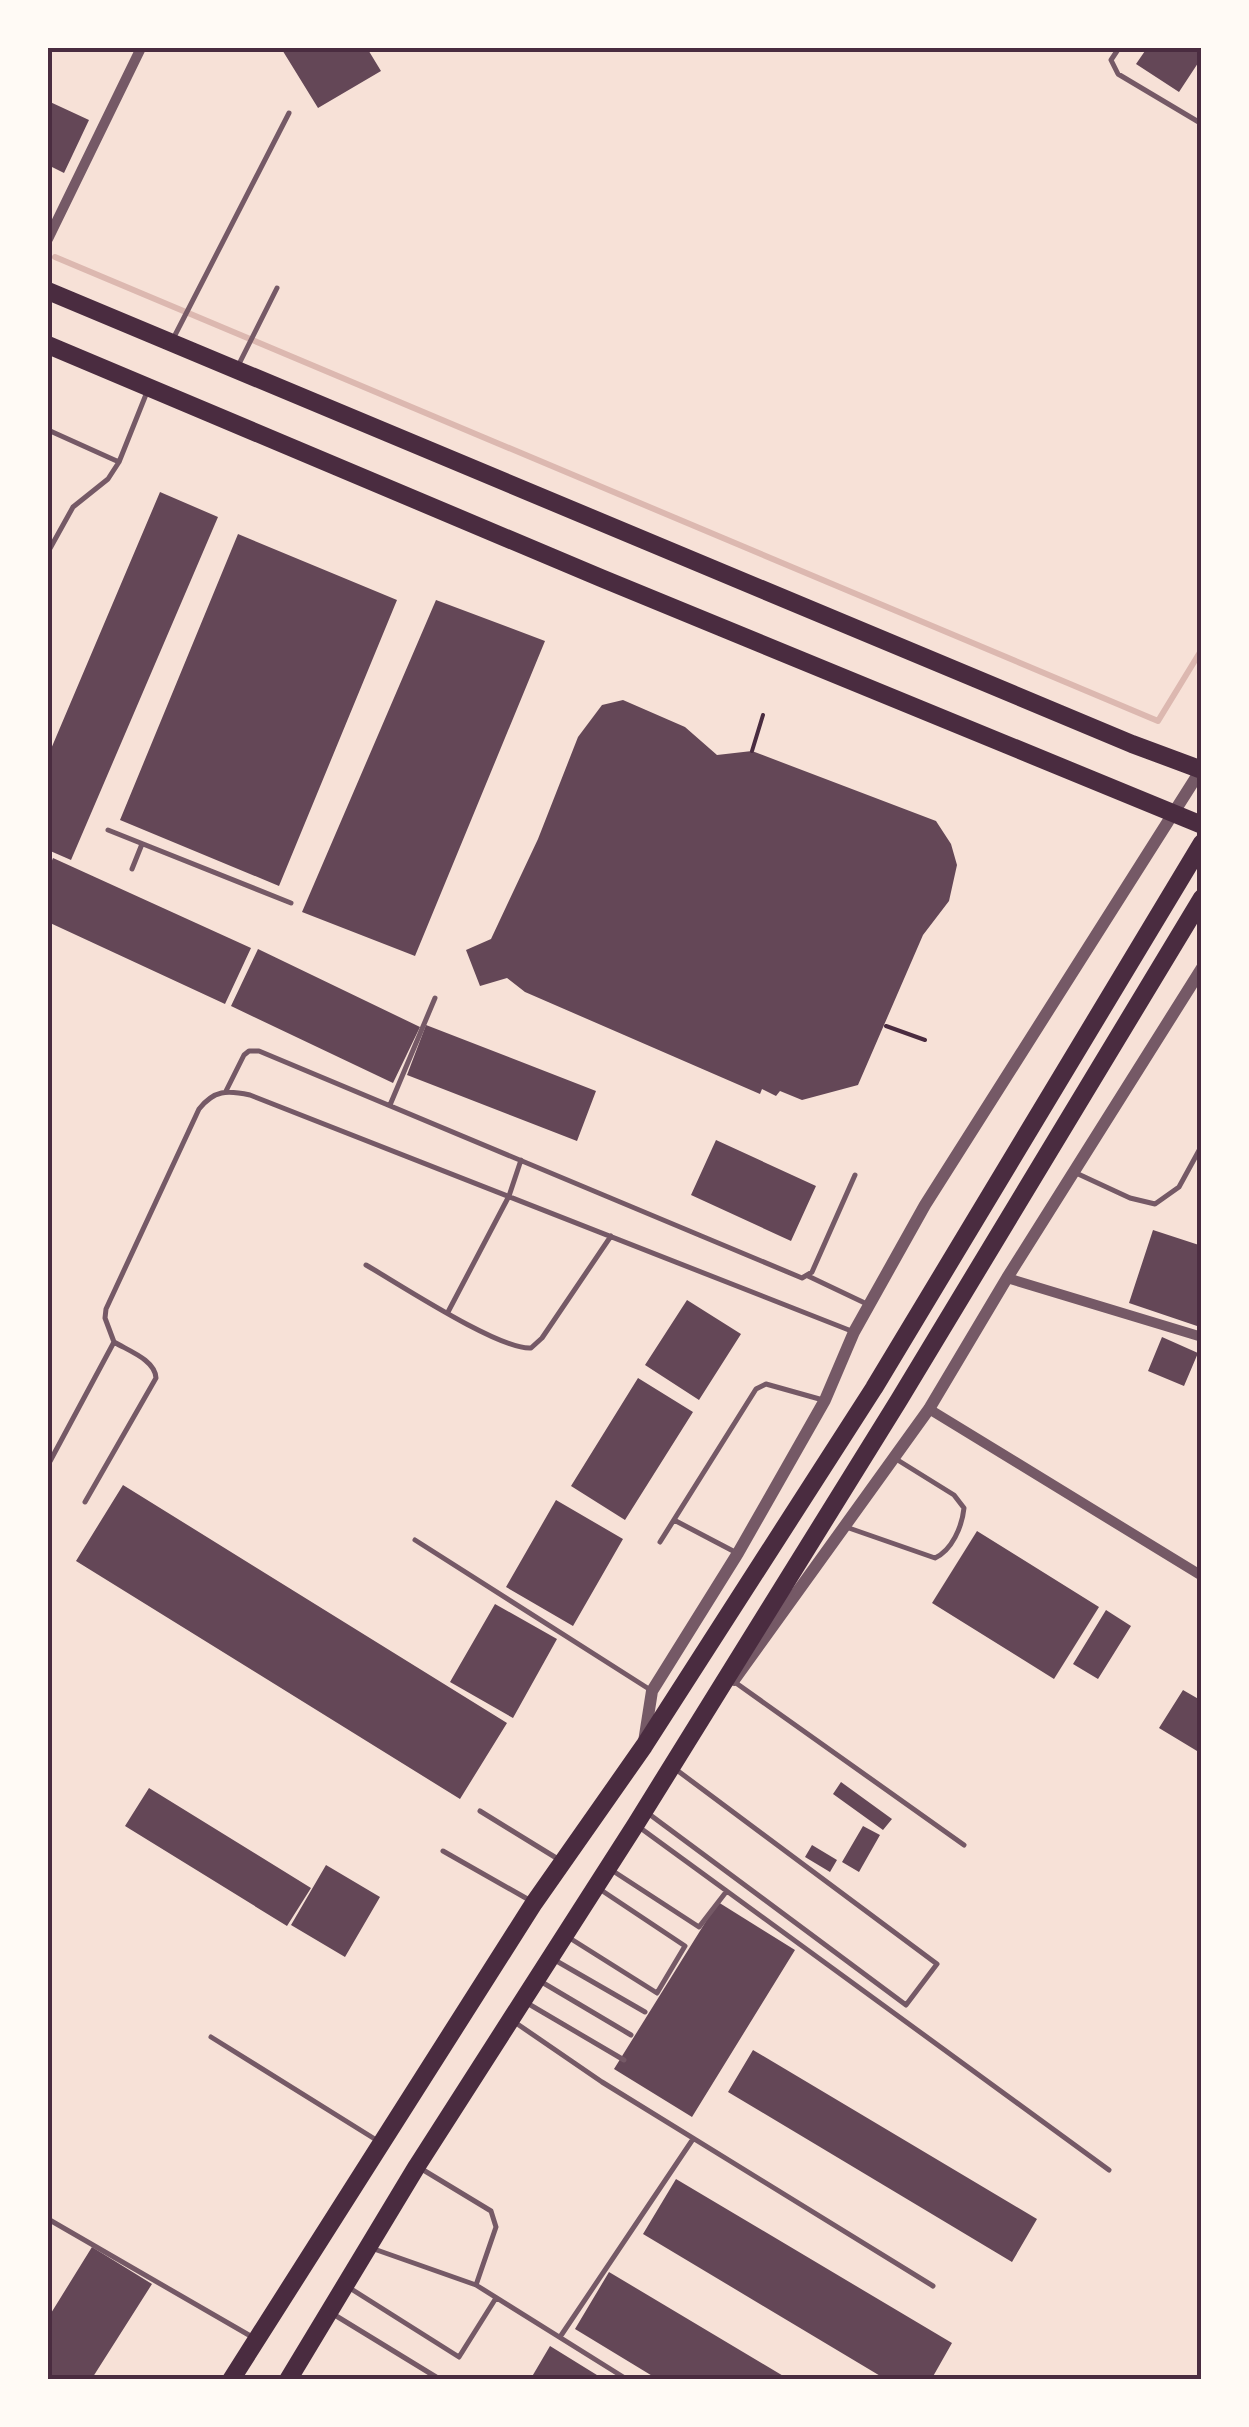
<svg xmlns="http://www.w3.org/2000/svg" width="1249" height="2427" font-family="Ubuntu,sans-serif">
<rect width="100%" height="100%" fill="#f7e1d7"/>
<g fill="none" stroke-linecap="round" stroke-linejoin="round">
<path stroke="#dcb8b0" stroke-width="6" d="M 55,257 L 1158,721 L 1202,649"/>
</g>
<path fill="#644757" d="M 281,48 L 367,48 L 381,71 L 318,108 Z
M 1147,48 L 1202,48 L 1202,57 L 1179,92 L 1136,64 Z
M 48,101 L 89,120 L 64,173 L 48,165 Z
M 160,492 L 218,517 L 71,860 L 48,850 L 48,756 Z
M 238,534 L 397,600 L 279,886 L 120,820 Z
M 436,600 L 545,641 L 415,956 L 302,912 Z
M 623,700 L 685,727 L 717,755 L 752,751 L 936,821 L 951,844 L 957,865 L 949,901 L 923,935 L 858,1085 L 802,1100 L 780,1091 L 776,1096 L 762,1089 L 760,1094 L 525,992 L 507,978 L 480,986 L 466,950 L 491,939 L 538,839 L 578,737 L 602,705 Z
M 53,858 L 251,948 L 225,1004 L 48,922 L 48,870 Z
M 258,949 L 420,1027 L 393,1083 L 231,1006 Z
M 426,1025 L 596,1091 L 577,1141 L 407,1075 Z
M 716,1140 L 816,1186 L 791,1241 L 691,1195 Z
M 1153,1230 L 1202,1246 L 1200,1327 L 1129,1303 Z
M 687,1300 L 741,1334 L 699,1400 L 645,1365 Z
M 1162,1337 L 1198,1353 L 1184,1386 L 1148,1371 Z
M 638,1378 L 693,1412 L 625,1520 L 571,1486 Z
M 123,1485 L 507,1723 L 460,1799 L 76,1561 Z
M 556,1500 L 623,1539 L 573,1626 L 506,1587 Z
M 977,1531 L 1099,1607 L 1054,1679 L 932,1603 Z
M 495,1604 L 557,1639 L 513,1718 L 450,1682 Z
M 1106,1610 L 1131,1626 L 1098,1679 L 1073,1664 Z
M 1183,1690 L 1202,1701 L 1202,1754 L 1159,1728 Z
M 841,1782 L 892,1819 L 883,1830 L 833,1794 Z
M 149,1788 L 311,1888 L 287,1926 L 125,1826 Z
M 863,1826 L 880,1835 L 859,1872 L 842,1862 Z
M 812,1845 L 837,1860 L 830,1872 L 805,1857 Z
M 326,1865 L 380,1897 L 345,1957 L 291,1925 Z
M 718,1902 L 795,1950 L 692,2117 L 614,2069 Z
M 753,2050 L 1037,2219 L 1012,2262 L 728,2092 Z
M 676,2179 L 952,2343 L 931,2380 L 887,2380 L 643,2234 Z
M 92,2247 L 152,2284 L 91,2380 L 57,2380 L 48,2374 L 48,2318 Z
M 609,2272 L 790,2380 L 659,2380 L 575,2329 Z
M 550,2346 L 605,2380 L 530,2380 Z"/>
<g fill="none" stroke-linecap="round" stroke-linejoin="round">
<path stroke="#4a2c40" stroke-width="4" d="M 752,751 L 763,715
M 886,1026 L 925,1040"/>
<path stroke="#755966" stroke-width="5" d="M 1119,48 L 1111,60 L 1118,74 L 1202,124
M 173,339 L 289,113
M 238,366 L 277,288
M 48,430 L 119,462
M 48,552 L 73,507 L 108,479 L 119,462 L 147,392
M 108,830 L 291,903
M 132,869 L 142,844
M 226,1091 L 244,1055 L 249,1051 L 259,1051 L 802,1278 L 812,1272 L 855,1175
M 390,1105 L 435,998
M 1076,1173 L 1130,1198 L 1155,1204 L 1179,1187 L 1202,1145
M 366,1265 C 399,1284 499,1350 531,1348 L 542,1338 L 611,1236
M 808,1276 L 869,1305
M 448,1312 L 509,1196 L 521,1160
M 48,1465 L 114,1342 L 105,1318 L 106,1309 L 199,1109 C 214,1090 227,1090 250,1095 L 854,1332
M 85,1502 L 156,1378 C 155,1360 129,1351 114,1342
M 674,1520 L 735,1552
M 846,1527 L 935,1558 C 952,1550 962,1527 964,1508 L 954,1495 L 896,1459
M 415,1540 L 649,1689
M 660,1542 L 756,1389 L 766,1384 L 823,1400
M 736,1683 L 964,1845
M 480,1811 L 558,1859
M 649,1814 L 906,2005 L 937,1964 L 674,1768
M 639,1827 L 1109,2170
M 443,1851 L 531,1901
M 613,1871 L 699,1927 L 726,1892
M 568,1937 L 657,1993 L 685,1946 L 598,1888
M 553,1959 L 645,2012
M 540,1981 L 631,2035
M 527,2003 L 624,2060
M 513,2021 L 602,2082 L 933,2286
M 211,2037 L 378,2141
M 420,2168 L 491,2211 L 496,2227 L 476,2285
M 48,2219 L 254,2338
M 374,2249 L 476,2285 L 628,2380
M 348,2287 L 459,2357 L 496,2298
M 333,2314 L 441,2380
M 560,2337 L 693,2139"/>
<path stroke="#755966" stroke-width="10" d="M 48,239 L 141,48
M 1007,1278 L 1202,1337
M 929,1409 L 1202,1576"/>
<path stroke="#755966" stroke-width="12" d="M 734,1680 L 929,1409 L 1007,1278 L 1202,968
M 644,1742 L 652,1691 L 738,1553 L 825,1400 L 854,1332 L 925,1205 L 1202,768"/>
<path stroke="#4a2c40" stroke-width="18" d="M 48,291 L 1132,744 L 1202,770
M 48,345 L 601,578 L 1202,825
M 231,2380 L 534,1903 L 644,1746 L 874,1388 L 1202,843
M 288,2380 L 417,2166 L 636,1824 L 899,1400 L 1202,898"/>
</g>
<rect width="1249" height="2427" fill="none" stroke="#fffaf5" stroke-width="100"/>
<rect x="50" y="50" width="1149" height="2327" fill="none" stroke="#4a2c40" stroke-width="4"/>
</svg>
